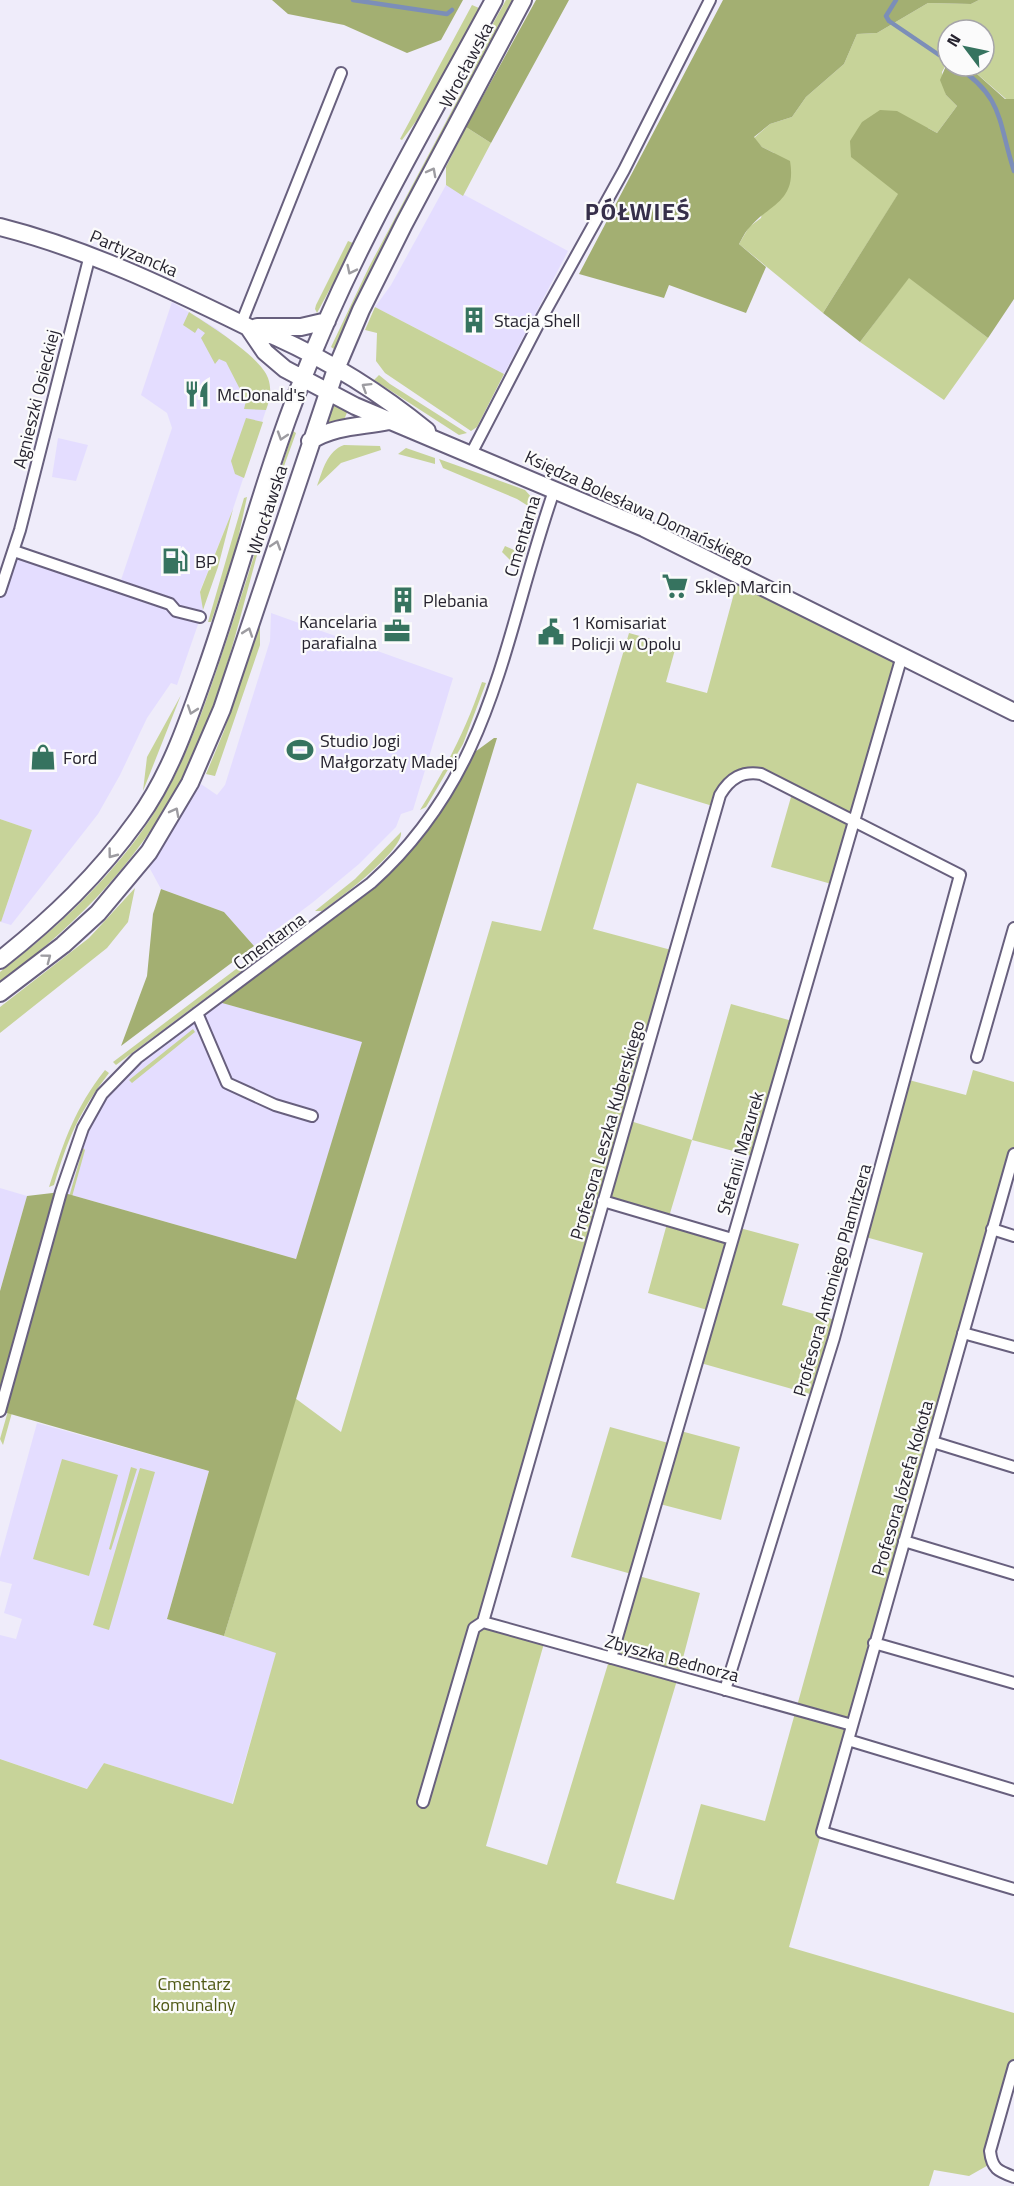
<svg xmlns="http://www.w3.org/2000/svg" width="1014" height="2186" font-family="'Titillium Web',sans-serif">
<rect width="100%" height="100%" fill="#efecfa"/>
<path fill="#e4ddff" d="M 446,185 L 568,251 L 504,374 L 375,307 L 391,285 Z
M 172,302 L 217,329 L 245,352 L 267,375 L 271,395 L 233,509 L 200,591 L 203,610 L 177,685 L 171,683 L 147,718 L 120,775 L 98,814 L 11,925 L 1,922 L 32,830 L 0,819 L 0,591 L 14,551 L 119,586 L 172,428 L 167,413 L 141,395 Z
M 58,438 L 88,445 L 76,481 L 52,477 Z
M 271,613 L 453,678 L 413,810 L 401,814 L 396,827 L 359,864 L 312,903 L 254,946 L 224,912 L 161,889 L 149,867 L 201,784 L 217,795 L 225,785 L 270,641 Z
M 215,1001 L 363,1042 L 296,1259 L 61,1192 L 79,1140 L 118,1075 Z
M 0,1188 L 27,1196 L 0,1291 Z
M 37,1423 L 209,1471 L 167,1619 L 277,1652 L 232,1804 L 104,1763 L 88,1789 L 0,1759 L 0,1635 L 16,1639 L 22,1619 L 4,1613 L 12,1584 L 0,1581 L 0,1558 Z"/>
<path fill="#c7d399" d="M 506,0 L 514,0 L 391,229 L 334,349 L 331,347 L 369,267 L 475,67 L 485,38 Z
M 979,0 L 1014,0 L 1014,99 L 1006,99 L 968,66 L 984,66 L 984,30 L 948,30 L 948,61 L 942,72 L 946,95 L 957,106 L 937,133 L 928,128 L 899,193 L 823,313 L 739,244 L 749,227 L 761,218 L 774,153 L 762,147 L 754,138 L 770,124 L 792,117 L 806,97 L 844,64 L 857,34 L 877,33 L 928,3 L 971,4 Z
M 472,5 L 479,8 L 423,112 L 402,140 L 400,139 Z
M 466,127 L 491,143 L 463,196 L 446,185 L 446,167 Z
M 348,241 L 353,243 L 352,248 L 317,313 L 315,309 L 316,305 Z
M 909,277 L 988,338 L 944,400 L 860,342 Z
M 375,307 L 504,374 L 477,427 L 471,431 L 385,373 L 376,361 L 377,333 L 365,330 Z
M 189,312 C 209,325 260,356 268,378 C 272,390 270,399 266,410 L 244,409 L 246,401 L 226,362 L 219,359 L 215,364 L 201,338 L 205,333 L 198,328 L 195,333 L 183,325 Z
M 379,375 L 390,384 L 467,433 L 459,435 L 374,380 Z
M 332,404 L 348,410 L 344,420 L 328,426 L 326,424 Z
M 246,418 L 263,422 L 244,478 L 235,474 L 231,461 Z
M 293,431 L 296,433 C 287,458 277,484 270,510 C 249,578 235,648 210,715 C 169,828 95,912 0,982 L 0,972 C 51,933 98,890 137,838 C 177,785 200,720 221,657 C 247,582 269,506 293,431 Z
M 344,445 L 380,446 L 381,450 L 341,463 L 317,486 C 323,470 327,451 344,445 Z
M 406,448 L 435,458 L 435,464 L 398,454 Z
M 439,459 L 525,490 L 534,500 L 533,509 L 517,499 L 443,468 Z
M 247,497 L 236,548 L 211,622 L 208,622 L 244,498 Z
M 233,509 L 218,567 L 203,610 L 200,592 Z
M 526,514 L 536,517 L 524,558 L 511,561 L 502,552 L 505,546 L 514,550 Z
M 739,575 L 902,656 L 835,885 L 771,867 L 793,790 L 774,779 L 736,776 L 716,807 L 637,783 L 593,929 L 675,951 L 627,1120 L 692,1140 L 731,1004 L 796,1022 L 756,1157 L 692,1140 L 668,1220 L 732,1239 L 736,1227 L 799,1244 L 782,1305 L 839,1321 L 817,1396 L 697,1362 L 711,1311 L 648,1293 L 668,1220 L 604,1201 L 483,1621 L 545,1640 L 486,1846 L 547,1865 L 635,1575 L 571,1557 L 610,1427 L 672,1444 L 677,1430 L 740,1447 L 721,1520 L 656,1503 L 635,1575 L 700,1593 L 678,1677 L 616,1883 L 674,1900 L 701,1804 L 765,1821 L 923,1253 L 862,1236 L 905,1079 L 966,1095 L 973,1070 L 1014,1082 L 1014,1154 L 789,1947 L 1014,2013 L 1014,2066 L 992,2163 L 969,2176 L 934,2170 L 929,2186 L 0,2186 L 0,1759 L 87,1789 L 104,1763 L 233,1804 L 276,1653 L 224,1636 L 295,1398 L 341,1432 L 492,921 L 541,931 L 629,633 L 676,646 L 666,682 L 707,693 Z
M 260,621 L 260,645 L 215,776 L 206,774 L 224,731 Z
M 482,682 L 486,683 L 463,744 L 426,807 L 420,810 C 445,770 467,727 482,682 Z
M 181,695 L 143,791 L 147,757 Z
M 0,819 L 32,830 L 1,922 L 0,921 Z
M 401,832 C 404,850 338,900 322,911 L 315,911 L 355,879 Z
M 135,888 L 128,922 L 107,948 L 0,1033 L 0,1007 L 89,938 Z
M 301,920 L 299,928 L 116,1065 L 113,1062 Z
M 193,1029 L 195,1032 L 132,1083 L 129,1080 Z
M 105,1070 L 109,1073 C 79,1112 68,1138 54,1185 L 49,1187 C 64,1141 75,1108 105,1070 Z
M 83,1148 L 85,1150 L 3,1445 L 0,1439 Z
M 62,1459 L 118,1475 L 89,1576 L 33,1559 Z
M 131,1467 L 137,1469 L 111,1550 L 109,1549 Z
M 140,1468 L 155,1472 L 109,1630 L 93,1625 Z"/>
<path fill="#a3af72" d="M 272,0 L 463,0 L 441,40 L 407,53 L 344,25 L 288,14 Z
M 536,0 L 569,0 L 491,143 L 466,127 Z
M 723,0 L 979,0 L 971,4 L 928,3 L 877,33 L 857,34 L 844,64 L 806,97 L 792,117 L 770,124 L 754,137 L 762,147 L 790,161 C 797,202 769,204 749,228 C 745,232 742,239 739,244 L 766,267 L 746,313 L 669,285 L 664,298 L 579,274 Z
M 948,61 L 948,66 L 968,66 L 1005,99 L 1014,99 L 1014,299 L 988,338 L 909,278 L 860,342 L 823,313 L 898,194 L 851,157 L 850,141 L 862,122 L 880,110 L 897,111 L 937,133 L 957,106 L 946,95 L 940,80 Z
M 494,738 L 497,738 L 224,1636 L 167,1619 L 209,1471 L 0,1411 L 0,1291 L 27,1196 L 61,1192 L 296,1259 L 362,1042 L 215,1001 L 386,870 L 468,757 Z
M 161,889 L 224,912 L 254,946 L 121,1046 L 147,976 L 153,914 Z"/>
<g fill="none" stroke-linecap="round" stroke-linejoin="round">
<path stroke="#7c8eb8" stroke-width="4.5" d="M 353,0 L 447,14 L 452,10
M 896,0 L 886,16 L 889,21 L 948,61
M 956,66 C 1004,97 998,122 1014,171"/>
<g stroke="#68607e" stroke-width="14">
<path id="minor" d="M 241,324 L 341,73
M 471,454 L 540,321 L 624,170 L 710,0
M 14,551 L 170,604 L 176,611 L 200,617
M 0,591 L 20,530 L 90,255
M 197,1013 L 227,1083 L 275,1105 L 312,1116
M 977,1057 L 1014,928
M 1014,1154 L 822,1832 L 1014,1889
M 603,1201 L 732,1239
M 992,1229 L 1014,1236
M 963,1333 L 1014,1347
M 0,1411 L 61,1192 L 83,1128 L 102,1094 L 137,1058 L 371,883 C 495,772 503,636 555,488
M 933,1442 L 1014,1467
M 904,1541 L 1014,1574
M 483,1622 L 720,795 C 730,778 742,771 761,774 L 960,875 L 834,1338 L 725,1690
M 483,1622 L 852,1725
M 874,1643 L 1014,1683
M 611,1658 L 902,656
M 848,1740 L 1014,1790
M 423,1802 L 474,1628 L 483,1622
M 1014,2066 L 990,2151 C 992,2169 998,2171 1014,2177"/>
</g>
<g stroke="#68607e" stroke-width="20">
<path id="secondary" d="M 0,227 C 87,249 166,287 246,326 C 255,331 266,333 276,337 C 329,361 382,394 427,431
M 248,327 L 265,352 L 285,369 L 355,406 L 644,528 L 1014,712
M 257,327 L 301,327 L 327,321
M 310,441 C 337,425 360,427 389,421
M 0,960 C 53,918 98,875 138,819 C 170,775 188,721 206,670 C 240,573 265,473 303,378 C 354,246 427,124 494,0
M 0,993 L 63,945 L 98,913 L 149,852 L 190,783 L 222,709 L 336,369 L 361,310 L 404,224 L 523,0"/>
</g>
<use href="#minor" stroke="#fff" stroke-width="10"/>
<use href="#secondary" stroke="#fff" stroke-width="16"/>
</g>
<defs><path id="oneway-chevron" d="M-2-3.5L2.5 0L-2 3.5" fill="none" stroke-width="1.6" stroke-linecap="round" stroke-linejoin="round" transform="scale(1.5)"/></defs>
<g stroke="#9d9ca1">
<use href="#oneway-chevron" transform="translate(432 172) rotate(-62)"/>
<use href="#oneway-chevron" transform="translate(351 270) rotate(116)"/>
<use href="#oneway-chevron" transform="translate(366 387) rotate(-148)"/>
<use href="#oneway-chevron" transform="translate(282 436) rotate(108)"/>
<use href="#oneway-chevron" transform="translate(276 545) rotate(-72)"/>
<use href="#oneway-chevron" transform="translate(248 632) rotate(-71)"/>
<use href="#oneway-chevron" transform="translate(192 710) rotate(109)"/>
<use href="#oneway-chevron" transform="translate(175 812) rotate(-62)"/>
<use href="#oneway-chevron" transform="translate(112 854) rotate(127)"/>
<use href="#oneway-chevron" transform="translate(47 958) rotate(-37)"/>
</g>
<defs>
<g id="building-bare" transform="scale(2.07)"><path d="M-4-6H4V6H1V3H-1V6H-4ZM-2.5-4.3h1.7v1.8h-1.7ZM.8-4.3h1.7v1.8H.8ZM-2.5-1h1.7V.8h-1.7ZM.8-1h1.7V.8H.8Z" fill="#36735f" stroke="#fbfbfb" stroke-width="2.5" paint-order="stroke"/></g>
<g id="restaurant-bare" transform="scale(2.07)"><path d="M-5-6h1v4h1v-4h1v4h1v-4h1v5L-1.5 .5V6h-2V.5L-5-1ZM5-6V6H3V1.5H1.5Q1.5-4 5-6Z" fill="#36735f" stroke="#fbfbfb" stroke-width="2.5" paint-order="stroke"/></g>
<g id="fuel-bare" transform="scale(2.07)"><path d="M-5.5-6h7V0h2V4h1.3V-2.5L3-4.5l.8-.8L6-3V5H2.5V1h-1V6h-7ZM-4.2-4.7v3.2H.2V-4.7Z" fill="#36735f" stroke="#fbfbfb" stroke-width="2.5" paint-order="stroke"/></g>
<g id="supermarket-bare" transform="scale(2.07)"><path d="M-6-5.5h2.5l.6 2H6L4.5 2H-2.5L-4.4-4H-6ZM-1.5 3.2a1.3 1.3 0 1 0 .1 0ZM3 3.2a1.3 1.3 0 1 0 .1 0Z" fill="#36735f" stroke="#fbfbfb" stroke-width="2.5" paint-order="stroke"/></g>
<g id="office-bare" transform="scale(2.07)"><path d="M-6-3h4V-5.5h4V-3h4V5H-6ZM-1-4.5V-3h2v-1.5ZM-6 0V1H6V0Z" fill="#36735f" stroke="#fbfbfb" stroke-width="2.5" paint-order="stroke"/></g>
<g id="civic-bare" transform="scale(2.07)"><path d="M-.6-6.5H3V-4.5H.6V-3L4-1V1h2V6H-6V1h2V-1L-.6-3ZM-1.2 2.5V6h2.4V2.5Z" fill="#36735f" stroke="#fbfbfb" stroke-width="2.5" paint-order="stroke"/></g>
<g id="stadium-bare" transform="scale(2.07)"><path d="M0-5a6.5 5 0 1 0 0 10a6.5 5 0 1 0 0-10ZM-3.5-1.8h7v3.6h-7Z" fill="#36735f" stroke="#fbfbfb" stroke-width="2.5" paint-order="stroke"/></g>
<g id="shop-bare" transform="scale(2.07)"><path d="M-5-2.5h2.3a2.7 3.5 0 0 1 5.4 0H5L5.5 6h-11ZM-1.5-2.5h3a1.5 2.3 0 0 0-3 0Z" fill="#36735f" stroke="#fbfbfb" stroke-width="2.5" paint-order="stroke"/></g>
</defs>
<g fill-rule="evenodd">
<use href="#building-bare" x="474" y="320"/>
<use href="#restaurant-bare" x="197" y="394"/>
<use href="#fuel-bare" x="175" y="561"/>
<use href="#supermarket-bare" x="675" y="586"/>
<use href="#building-bare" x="403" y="600"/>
<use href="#office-bare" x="397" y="631"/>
<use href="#civic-bare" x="551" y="632"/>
<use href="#stadium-bare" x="300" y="750"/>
<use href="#shop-bare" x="43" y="757"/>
</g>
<g text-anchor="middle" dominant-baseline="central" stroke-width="4.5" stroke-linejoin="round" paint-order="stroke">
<g font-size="18" fill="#26232f" stroke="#fbfbfb">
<text transform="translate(466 65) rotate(-62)">Wrocławska</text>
<text transform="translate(134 253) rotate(23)">Partyzancka</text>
<text transform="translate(36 399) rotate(-76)">Agnieszki Osieckiej</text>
<text transform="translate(639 508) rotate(25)">Księdza Bolesława Domańskiego</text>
<text transform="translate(267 510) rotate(-72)">Wrocławska</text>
<text transform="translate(522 536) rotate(-73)">Cmentarna</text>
<text transform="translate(269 941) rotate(-36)">Cmentarna</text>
<text transform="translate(607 1130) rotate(-74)">Profesora Leszka Kuberskiego</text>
<text transform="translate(740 1153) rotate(-74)">Stefanii Mazurek</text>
<text transform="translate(832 1280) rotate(-74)">Profesora Antoniego Plamitzera</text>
<text transform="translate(902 1488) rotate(-74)">Profesora Józefa Kokota</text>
<text transform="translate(672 1658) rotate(15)">Zbyszka Bednorza</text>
</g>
<g font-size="18" fill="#26232f" stroke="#fbfbfb" text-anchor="start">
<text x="494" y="320">Stacja Shell</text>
<text x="217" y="394">McDonald's</text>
<text x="195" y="561">BP</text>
<text x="695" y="586">Sklep Marcin</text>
<text x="423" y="600">Plebania</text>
<text x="377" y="621" text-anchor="end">Kancelaria<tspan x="377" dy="21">parafialna</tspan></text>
<text x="571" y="622">1 Komisariat<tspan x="571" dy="21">Policji w Opolu</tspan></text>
<text x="320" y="740">Studio Jogi<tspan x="320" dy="21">Małgorzaty Madej</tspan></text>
<text x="63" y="757">Ford</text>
</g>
<g font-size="18" fill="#4f5915" stroke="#fbfbfb">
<text x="194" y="1983">Cmentarz<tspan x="194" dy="21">komunalny</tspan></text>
</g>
<g font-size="24" font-weight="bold" letter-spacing="1.5" fill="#362f4a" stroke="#fbfbfb">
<text x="638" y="211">PÓŁWIEŚ</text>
</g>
</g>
<g transform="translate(966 48) rotate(302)"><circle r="28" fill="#fbfbfb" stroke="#a6a5a9" stroke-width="1.5"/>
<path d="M0-4.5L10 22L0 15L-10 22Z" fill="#36735f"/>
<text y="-9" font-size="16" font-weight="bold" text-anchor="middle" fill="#26232f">N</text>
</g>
</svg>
